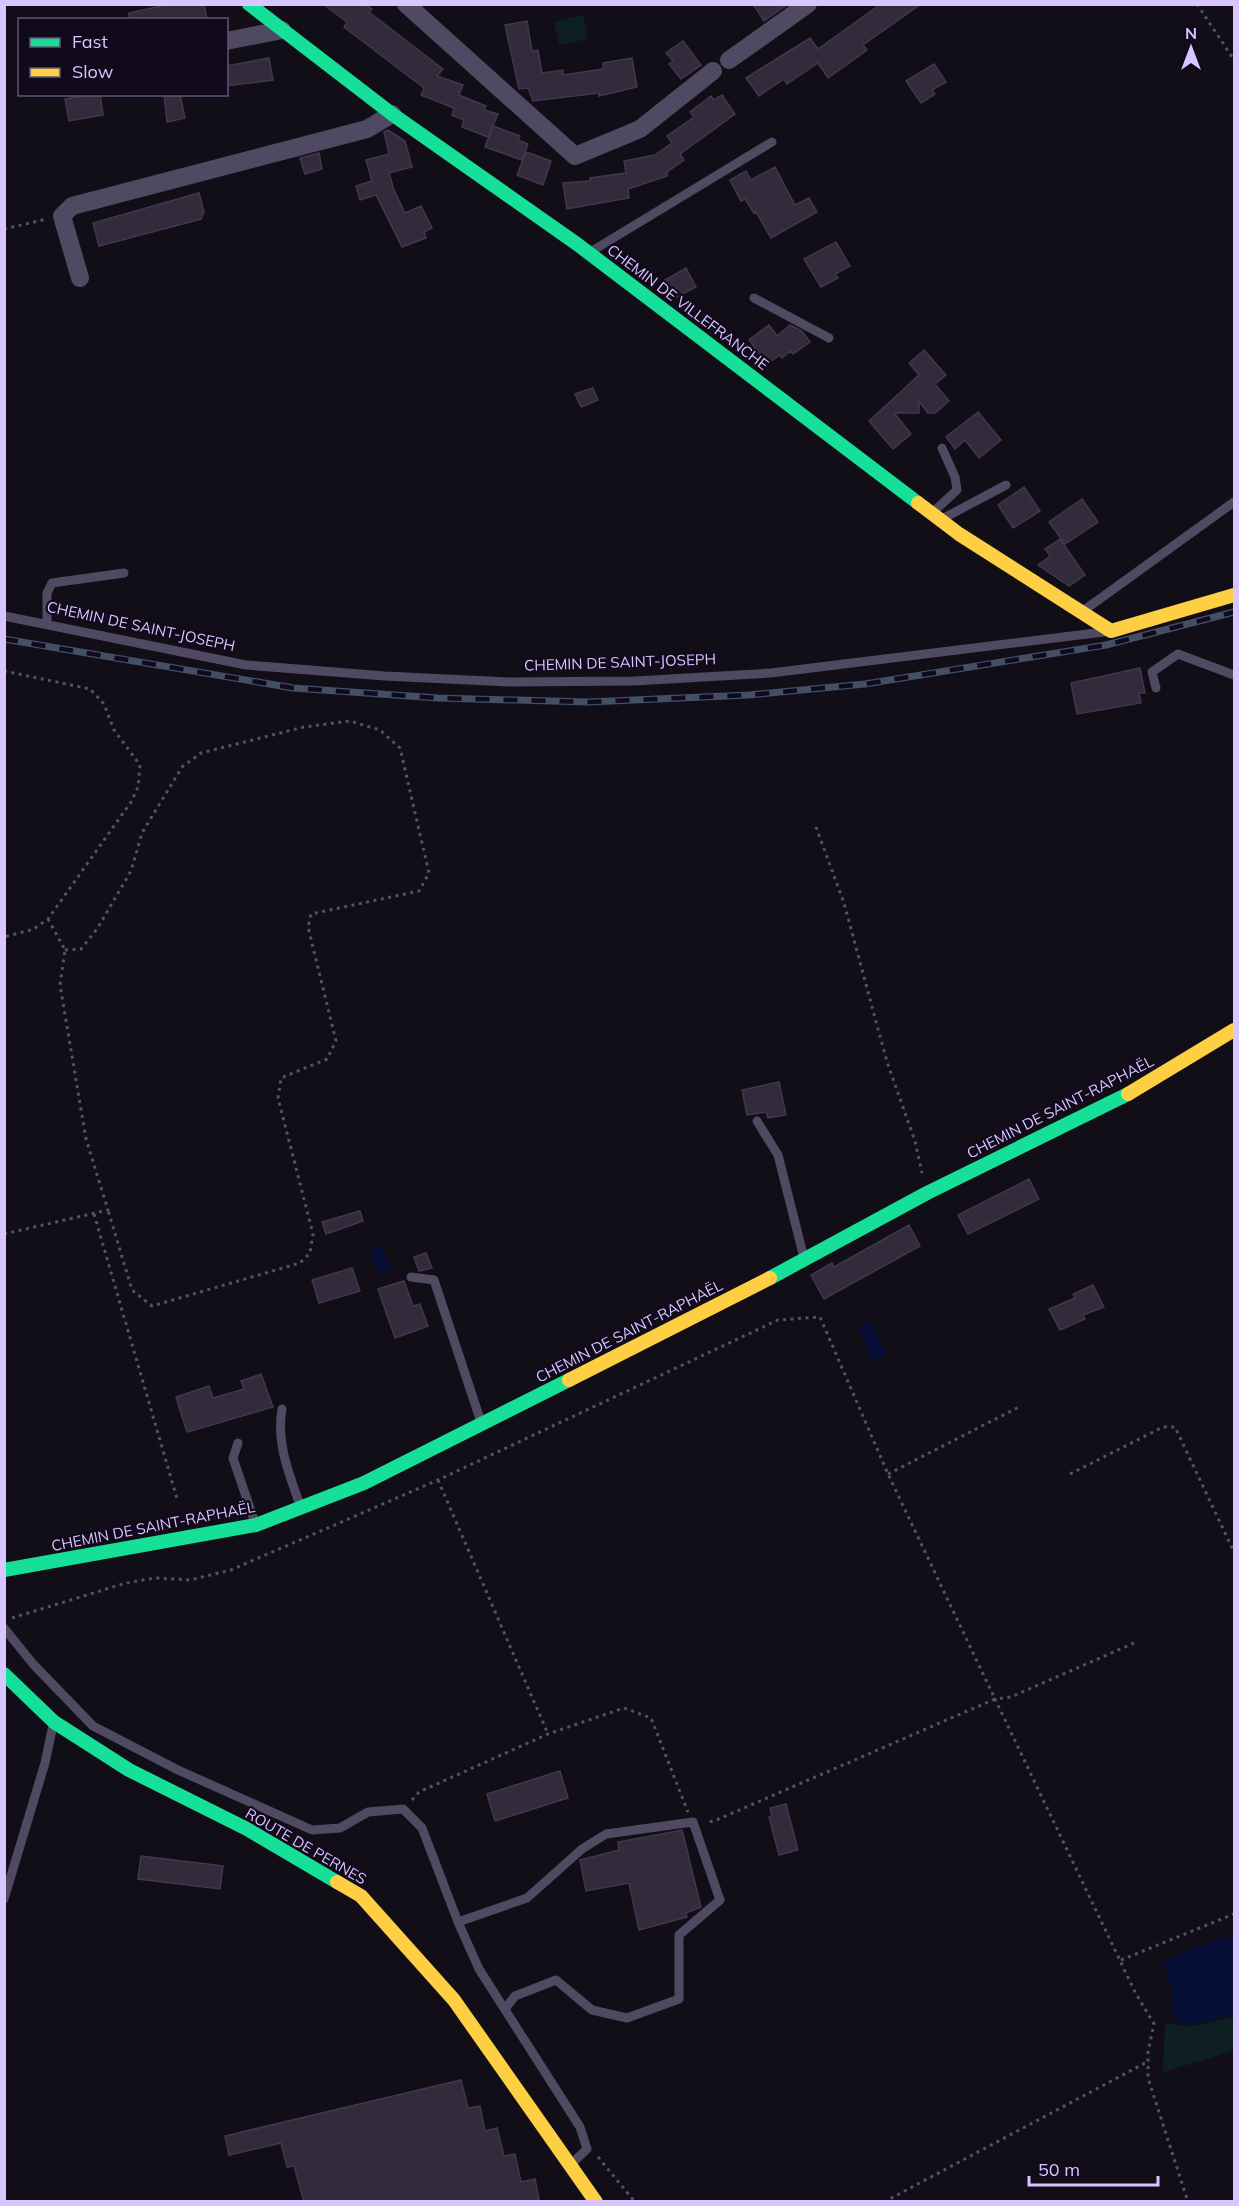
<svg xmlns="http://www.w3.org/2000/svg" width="1239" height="2206" font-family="Mulish,sans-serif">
<rect width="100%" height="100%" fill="#120e18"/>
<path fill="#0e1f24" d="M 583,15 L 588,39 L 559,45 L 554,22 Z
M 1234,2017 L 1234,2051 L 1163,2072 L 1165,2023 L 1190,2027 Z"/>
<path fill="#070f36" d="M 382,1247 L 389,1266 L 394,1265 L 395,1268 L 379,1274 L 370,1251 Z
M 864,1322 L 872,1324 L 886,1353 L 874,1361 L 859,1330 Z
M 1234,1936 L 1234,2014 L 1192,2025 L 1180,2024 L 1171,2011 L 1171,1985 L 1163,1961 L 1213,1940 Z"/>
<path fill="#312b3c" stroke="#40384e" stroke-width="1.5" d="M 170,4 L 204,4 L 207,20 L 129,20 L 129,13 Z
M 323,4 L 364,4 L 372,9 L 369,12 L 443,69 L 437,76 L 463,85 L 459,95 L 486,106 L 484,110 L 498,114 L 488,137 L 462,127 L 464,120 L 452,115 L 454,108 L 421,95 L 424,88 L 344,27 L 347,22 Z
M 753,4 L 788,4 L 764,21 Z
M 881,4 L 921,4 L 863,45 L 867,50 L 828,78 L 818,63 L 787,84 L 784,79 L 759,96 L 746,78 L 810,38 L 818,49 Z
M 527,21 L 532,51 L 538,50 L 542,73 L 563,70 L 563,75 L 603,69 L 603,63 L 632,58 L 637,87 L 599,96 L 599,93 L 533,101 L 528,88 L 519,89 L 505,25 Z
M 683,41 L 701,65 L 681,79 L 669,64 L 673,61 L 666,53 Z
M 269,58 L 273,80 L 226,86 L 226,66 Z
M 934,64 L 946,82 L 932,90 L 935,94 L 921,103 L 906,81 Z
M 93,94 L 100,94 L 103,115 L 69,121 L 65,99 Z
M 164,94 L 180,94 L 185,118 L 167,122 Z
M 722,95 L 735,114 L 680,154 L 684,160 L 667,172 L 667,176 L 628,189 L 629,198 L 567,209 L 563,183 L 590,181 L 590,178 L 626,173 L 624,161 L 655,155 L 672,143 L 667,136 L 694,117 L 690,112 L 711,96 L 714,100 Z
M 493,126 L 520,136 L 518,140 L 528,144 L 522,160 L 485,147 Z
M 388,130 L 405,141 L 412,167 L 389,173 L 394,190 L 405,213 L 421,206 L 432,228 L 424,232 L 426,238 L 402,247 L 376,195 L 360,200 L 356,186 L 372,181 L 366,160 L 389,154 L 384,132 Z
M 526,152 L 551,161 L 543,185 L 517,175 Z
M 319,153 L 322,169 L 305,174 L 300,158 Z
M 775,167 L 795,205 L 809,198 L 817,212 L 771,238 L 756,212 L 754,213 L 745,199 L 741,201 L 730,180 L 746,171 L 751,180 Z
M 199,193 L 204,212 L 201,219 L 99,246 L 93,223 Z
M 836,242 L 850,266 L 835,274 L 838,278 L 821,287 L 804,259 Z
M 686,268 L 696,287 L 675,298 L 665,280 Z
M 769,325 L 777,336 L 790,325 L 802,331 L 810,342 L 793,354 L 791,351 L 782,358 L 780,355 L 767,364 L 749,340 Z
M 924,350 L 946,375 L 935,384 L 949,401 L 935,413 L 928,413 L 919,401 L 919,413 L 894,413 L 911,434 L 893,449 L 869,421 L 919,375 L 909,363 Z
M 593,388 L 598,400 L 581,407 L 575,394 Z
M 978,412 L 1001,440 L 979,458 L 965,440 L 955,449 L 946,437 Z
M 1024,487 L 1040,511 L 1013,528 L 998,505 Z
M 1082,499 L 1098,522 L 1065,544 L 1049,522 Z
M 1060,539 L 1085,575 L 1069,586 L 1038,565 L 1050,556 L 1045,549 Z
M 1140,668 L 1145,693 L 1139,693 L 1141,703 L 1077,714 L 1071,683 Z
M 779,1082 L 786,1115 L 768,1118 L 766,1112 L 747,1115 L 742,1090 Z
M 1029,1179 L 1039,1199 L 968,1234 L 958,1215 Z
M 360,1211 L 363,1221 L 326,1234 L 322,1222 Z
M 909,1225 L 920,1246 L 824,1299 L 811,1275 L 832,1263 L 834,1267 Z
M 426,1253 L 432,1268 L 419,1271 L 414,1257 Z
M 352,1268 L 360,1291 L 319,1303 L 312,1280 Z
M 404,1281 L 413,1306 L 420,1304 L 428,1326 L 395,1338 L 378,1289 Z
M 1093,1285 L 1104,1307 L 1083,1315 L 1085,1319 L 1060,1330 L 1049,1309 L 1075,1298 L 1073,1294 Z
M 261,1374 L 273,1407 L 187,1432 L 176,1397 L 209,1386 L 213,1398 L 244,1389 L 241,1381 Z
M 560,1771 L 568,1798 L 495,1821 L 487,1794 Z
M 786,1804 L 798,1850 L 779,1855 L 769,1817 L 772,1816 L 770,1808 Z
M 682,1830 L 701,1907 L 686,1913 L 687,1917 L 639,1930 L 629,1883 L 586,1891 L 580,1860 L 619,1850 L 618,1842 Z
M 141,1856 L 223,1866 L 220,1889 L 138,1879 Z
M 461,2080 L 468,2108 L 480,2106 L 485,2131 L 497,2128 L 504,2156 L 515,2154 L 521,2182 L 535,2179 L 539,2199 L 527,2202 L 304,2202 L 294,2166 L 287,2167 L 281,2143 L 229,2155 L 225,2136 Z"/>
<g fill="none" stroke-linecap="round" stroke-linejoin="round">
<path stroke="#4b5667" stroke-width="3" stroke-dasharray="3 4.5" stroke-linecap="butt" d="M 1197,4 L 1234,60
M 4,229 L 47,219
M 4,671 L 90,689 L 104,704 L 114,730 L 140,765 L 138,787 L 131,802 L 48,919 L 34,929 L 4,937
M 816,827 L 844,903 L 887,1062 L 915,1141 L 922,1173
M 65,950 L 81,949 L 97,929 L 131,871 L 142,833 L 182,767 L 201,753 L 304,727 L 350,721 L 380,730 L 400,748 L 429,873 L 419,891 L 311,914 L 308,927 L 336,1041 L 327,1059 L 281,1078 L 278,1098 L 313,1234 L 310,1253 L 300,1263 L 152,1306 L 132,1290 L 108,1210
M 94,1214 L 178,1502
M 4,1234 L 108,1210 L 86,1139 L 60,985 L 65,950 L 48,919
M 888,1474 L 1019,1407
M 1070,1474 L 1163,1427 L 1175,1427 L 1234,1552
M 438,1480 L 548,1734
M 12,1618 L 126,1583 L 155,1578 L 190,1580 L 231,1570 L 438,1480 L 778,1320 L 820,1317 L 888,1474 L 995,1699 L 714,1821 L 706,1822
M 1134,1643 L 1011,1697 L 995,1699 L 1135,1992 L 1154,2024 L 1148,2052 L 1148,2078 L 1188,2202
M 412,1800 L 419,1792 L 548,1734 L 624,1708 L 651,1718 L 688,1812
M 1121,1960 L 1234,1914
M 598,2157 L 635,2202
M 884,2202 L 1147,2062"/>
<path stroke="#4f4962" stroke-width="9" d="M 592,251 L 772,142
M 754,298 L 829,338
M 932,513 L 957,490 L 955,477 L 942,448
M 942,519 L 1006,485
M 1083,611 L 1234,502
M 4,616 L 246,665 L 385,676 L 509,682 L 635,681 L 771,673 L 1104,632
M 47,624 L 47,593 L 52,583 L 124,573
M 1156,688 L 1152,672 L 1178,654 L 1234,675
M 757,1121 L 778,1155 L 804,1258
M 411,1277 L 434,1280 L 481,1422
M 282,1409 C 276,1442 289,1474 300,1505
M 238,1443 L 233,1458 L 255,1523
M 4,1628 L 33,1664 L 93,1726 L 178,1770 L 312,1830 L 340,1828 L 368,1812 L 403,1809 L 422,1828 L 458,1922
M 4,1899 L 45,1763 L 53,1725
M 505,2009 L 515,1996 L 556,1980 L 592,2010 L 627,2018 L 679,1999 L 679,1935 L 720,1900 L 693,1822 L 606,1834 L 582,1849 L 527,1898 L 458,1922 L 479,1969 L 580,2127 L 587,2149 L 571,2164"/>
<path stroke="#4f4962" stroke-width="18" d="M 406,4 L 575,156 L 640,129 L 713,71
M 226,41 L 282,30
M 729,60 L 808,4
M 80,278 L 62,216 L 72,206 L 367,129 L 392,114"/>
<path stroke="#16e098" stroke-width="14" d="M 249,4 L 392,114 L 577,244 L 918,503
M 770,1278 L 927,1193 L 1128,1094
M 4,1570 L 256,1525 L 364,1483 L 569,1380
M 4,1674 L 54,1722 L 129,1770 L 247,1829 L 337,1882"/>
<path stroke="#ffcf43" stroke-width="14" d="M 918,503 L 959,534 L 1111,631 L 1234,595
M 1128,1094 L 1234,1030
M 569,1380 L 770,1278
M 337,1882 L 361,1896 L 454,2000 L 596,2202"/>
<g stroke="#424f64" stroke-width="7">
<path id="rail" d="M 4,639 L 293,688 L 438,698 L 588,702 L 749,695 L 865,684 L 1106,645 L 1234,612"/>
</g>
<use href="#rail" stroke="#110a1c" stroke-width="4.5" stroke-dasharray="14" stroke-linecap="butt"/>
</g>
<g text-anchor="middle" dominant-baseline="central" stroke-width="4.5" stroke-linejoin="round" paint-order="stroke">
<g font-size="15" fill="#d7c6ff" stroke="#110a1c">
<text transform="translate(688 307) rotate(37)">CHEMIN DE VILLEFRANCHE</text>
<text transform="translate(141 626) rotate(12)">CHEMIN DE SAINT-JOSEPH</text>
<text transform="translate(620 662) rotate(-2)">CHEMIN DE SAINT-JOSEPH</text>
<text transform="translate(1060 1107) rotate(-27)">CHEMIN DE SAINT-RAPHAËL</text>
<text transform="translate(629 1331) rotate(-27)">CHEMIN DE SAINT-RAPHAËL</text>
<text transform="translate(153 1526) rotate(-11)">CHEMIN DE SAINT-RAPHAËL</text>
<text transform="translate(306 1846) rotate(30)">ROUTE DE PERNES</text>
</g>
</g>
<rect width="1239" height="2206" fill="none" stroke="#d7c6ff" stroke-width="12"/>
<rect x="18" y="18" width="210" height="78" fill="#110a1c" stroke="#605577" stroke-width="1.5"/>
<rect x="30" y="38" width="30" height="9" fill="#16e098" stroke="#605577" stroke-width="1.5"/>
<text x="72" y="48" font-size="18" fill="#d7c6ff">Fast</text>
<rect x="30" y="68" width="30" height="9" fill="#ffcf43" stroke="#605577" stroke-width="1.5"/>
<text x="72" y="78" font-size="18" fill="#d7c6ff">Slow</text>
<g transform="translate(1191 48)" stroke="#110a1c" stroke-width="4.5" paint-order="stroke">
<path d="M0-4.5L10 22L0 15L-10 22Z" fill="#d7c6ff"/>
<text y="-9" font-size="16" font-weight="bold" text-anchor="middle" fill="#d7c6ff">N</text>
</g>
<path d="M1029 2176v9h129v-9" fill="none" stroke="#d7c6ff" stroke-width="3"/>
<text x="1038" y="2176" font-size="18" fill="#d7c6ff" stroke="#110a1c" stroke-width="4.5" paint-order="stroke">50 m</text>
</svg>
